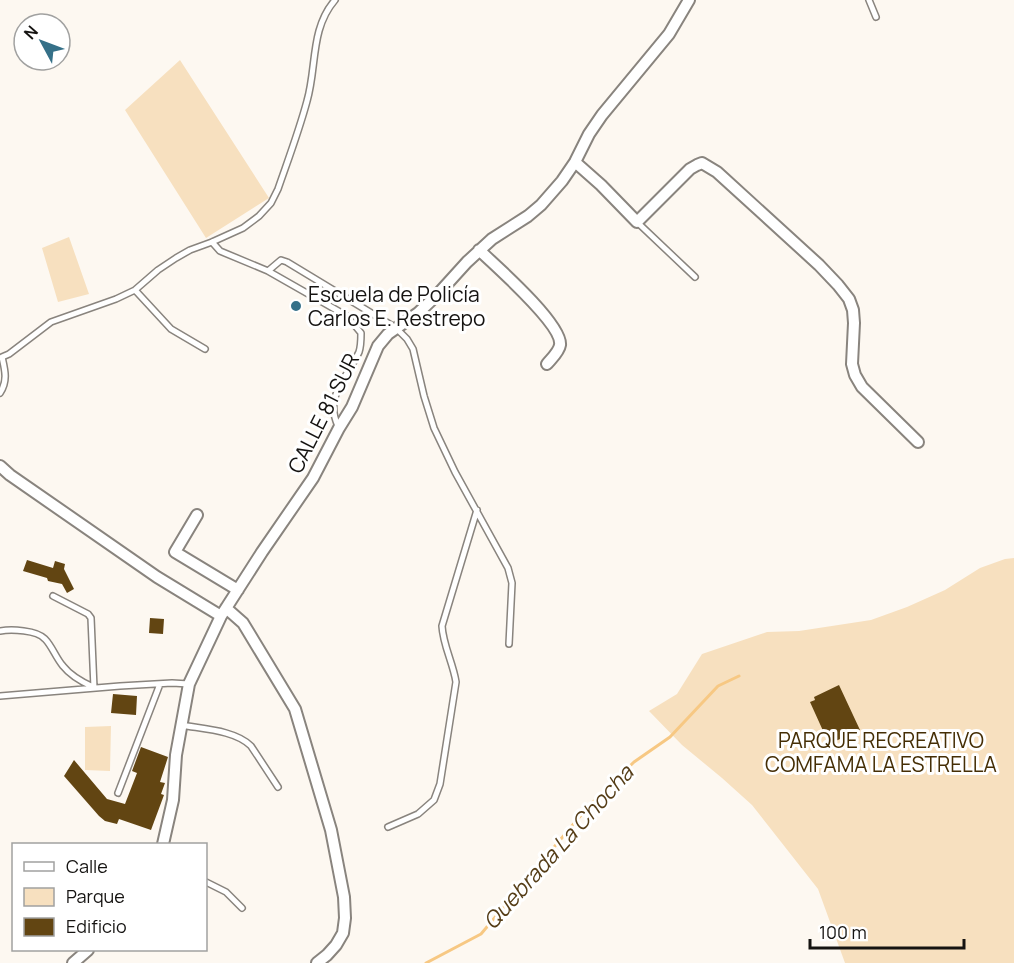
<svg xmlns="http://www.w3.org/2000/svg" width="1014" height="963" font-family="Manrope,sans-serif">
<rect width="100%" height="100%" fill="#fdf8f1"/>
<path fill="#f7e0bf" d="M 180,60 L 269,198 L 206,238 L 125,110 Z
M 69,237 L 89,294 L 58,302 L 42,248 Z
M 1014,558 L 1014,963 L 845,963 L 818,889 L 752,805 L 722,778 L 682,745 L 649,711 L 677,694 L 702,654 L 767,632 L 799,631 L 871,620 L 907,607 L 945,590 L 980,568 L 1005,559 Z
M 111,726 L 110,771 L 85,770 L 85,727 Z"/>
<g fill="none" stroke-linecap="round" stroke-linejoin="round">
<path stroke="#f7c883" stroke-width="3" d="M 426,963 L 481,934 L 587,808 L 634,762 L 670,737 L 718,686 L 739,676"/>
</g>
<path fill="#624512" d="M 27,560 L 53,568 L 55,561 L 65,564 L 64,569 L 74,589 L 67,593 L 62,584 L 48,581 L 47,578 L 23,571 Z
M 150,618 L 164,619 L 163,634 L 149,633 Z
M 839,685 L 860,730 L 829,744 L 810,702 L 815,700 L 814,697 Z
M 113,694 L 137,696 L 136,715 L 111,713 Z
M 141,747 L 168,757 L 160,782 L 165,783 L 161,794 L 164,795 L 151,830 L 119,819 L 117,824 L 105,821 L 99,816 L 64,776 L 74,760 L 107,799 L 125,804 L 137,773 L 132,771 Z"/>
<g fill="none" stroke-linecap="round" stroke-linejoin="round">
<g stroke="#89847e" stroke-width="8">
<path id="lane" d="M 869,0 L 876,17
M 637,222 L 695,277
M 212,242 L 220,251 L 268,271 L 347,316 L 361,333 C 361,339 361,346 359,352 C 347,378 324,396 338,426
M 268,271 L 281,260 L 287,262 L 396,328 L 407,339 L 413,349 L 424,396 L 434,428 L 455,472 L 508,568 L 512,583 L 509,644
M 135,290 L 171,329 L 205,349
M 0,393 C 8,381 5,370 2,357 L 9,354 L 51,322 L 116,299 L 135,290 L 158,270 L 176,258 L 190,250 L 212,242 L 243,228 L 259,216 L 271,203 L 278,189 C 288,160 299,131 307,101 C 317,67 310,29 335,0
M 53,596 L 88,614 L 91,618 L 94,688
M 0,631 C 11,629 37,630 45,639 C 52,646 56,658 63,666 C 70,675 82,682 93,687
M 0,696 L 120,686 L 172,683 L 189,684
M 181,725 C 202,729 235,730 251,746 L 278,787
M 118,793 L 160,684
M 388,827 L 418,814 L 434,800 L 440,784 L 456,682 C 453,663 443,645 442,626 L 477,510
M 206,882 L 226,892 L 242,908"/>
</g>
<g stroke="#89847e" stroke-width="14">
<path id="street" d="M 575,162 L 601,185 L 637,222 L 690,169 L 697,165 L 702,163 L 717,172 L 819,265 L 838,285 L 849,299 L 853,310 L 854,323 L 852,364 L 855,375 L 862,387 L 918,442
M 479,250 C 495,265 563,325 560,345 C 559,352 551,359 547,364
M 0,466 L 10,475 L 157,577 L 221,616
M 197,515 L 175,552 L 238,590
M 226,608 L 243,623 L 295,709 L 331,830 L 344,897 L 345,918 L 343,933 L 336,945 L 327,955 L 317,963
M 163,844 L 173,800 L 176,755 L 189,684 L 221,616 L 262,552 L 313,478 L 339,428 L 352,407 L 378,346 L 388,334 L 418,313 L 438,294 L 467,262 L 492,239 L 528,216 L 541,205 L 562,181 L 575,162 L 589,134 L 602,115 L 669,34 L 689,0
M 73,963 L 88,950"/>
</g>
<use href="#lane" stroke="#fff" stroke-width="5"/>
<use href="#street" stroke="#fff" stroke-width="10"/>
</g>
<circle fill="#357088" stroke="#fff" stroke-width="2" cx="296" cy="306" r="6"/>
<g text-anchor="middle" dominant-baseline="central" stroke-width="6" stroke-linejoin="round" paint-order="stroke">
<g font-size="21" fill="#151311" stroke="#fff" text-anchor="start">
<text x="308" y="294">Escuela de Policía<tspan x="308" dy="24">Carlos E. Restrepo</tspan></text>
</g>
<g font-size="21" fill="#151311" stroke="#fff">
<text transform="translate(323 413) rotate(-63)">CALLE 81 SUR</text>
</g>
<g font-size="21" fill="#452e05" stroke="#fff">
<text x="881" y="740">PARQUE RECREATIVO<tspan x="881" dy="24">COMFAMA LA ESTRELLA</tspan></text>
</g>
<g font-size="22" font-style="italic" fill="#553d17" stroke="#fff">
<text transform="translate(558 847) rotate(-48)">Quebrada La Chocha</text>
</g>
</g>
<rect x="12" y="843" width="195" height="108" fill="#ffffff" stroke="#a1a1a0" stroke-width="1.5"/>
<rect x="24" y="862" width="30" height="9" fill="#ffffff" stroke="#a1a1a0" stroke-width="1.5"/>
<text x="66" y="873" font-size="18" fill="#151311">Calle</text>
<rect x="24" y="888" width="30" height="18" fill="#f7e0bf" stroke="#a1a1a0" stroke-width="1.5"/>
<text x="66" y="903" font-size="18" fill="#151311">Parque</text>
<rect x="24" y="918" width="30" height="18" fill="#624512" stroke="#a1a1a0" stroke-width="1.5"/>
<text x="66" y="933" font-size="18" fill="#151311">Edificio</text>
<g transform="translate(42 42) rotate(311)"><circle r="28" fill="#ffffff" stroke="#a1a1a0" stroke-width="1.5"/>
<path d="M0-4.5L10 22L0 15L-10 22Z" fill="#357088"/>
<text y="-9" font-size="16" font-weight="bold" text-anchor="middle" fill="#151311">N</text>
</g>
<path d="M810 939v9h154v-9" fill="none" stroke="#151311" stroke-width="3"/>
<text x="819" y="939" font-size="18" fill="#151311" stroke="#ffffff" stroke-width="4.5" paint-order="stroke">100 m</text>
</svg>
